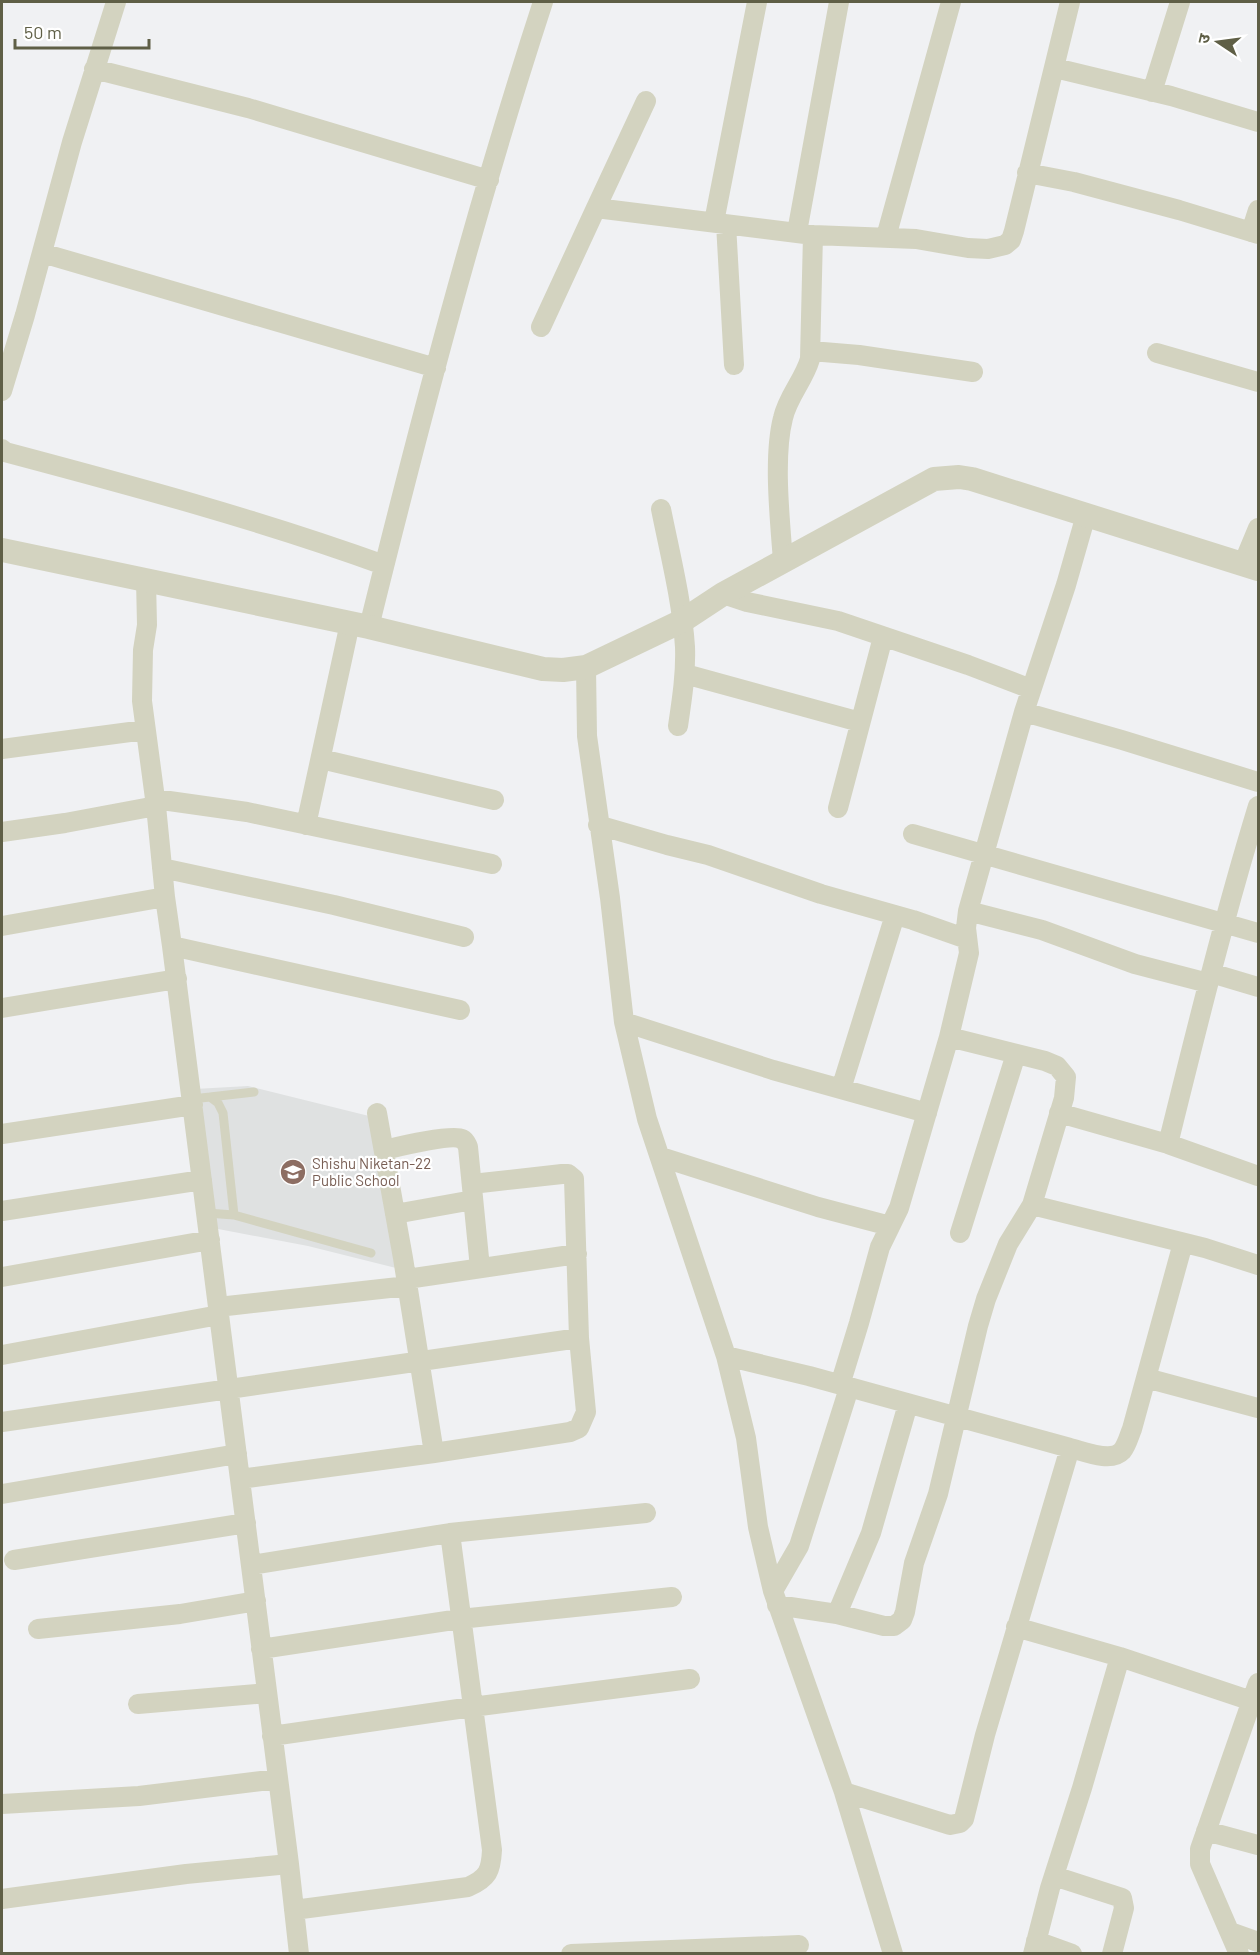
<svg xmlns="http://www.w3.org/2000/svg" width="1260" height="1955" font-family="Barlow,'Noto Sans Devanagari',sans-serif">
<rect width="100%" height="100%" fill="#f0f1f3"/>
<path fill="#dfe1e1" d="M 248,1086 L 369,1116 L 396,1268 L 308,1246 L 213,1228 L 195,1089 Z"/>
<g fill="none" stroke-linecap="round" stroke-linejoin="round">
<path stroke="#d3d3c0" stroke-width="9" d="M 210,1097 L 254,1092
M 192,1099 L 210,1097 L 218,1103 L 223,1113 L 234,1215 L 207,1213
M 234,1215 L 371,1253"/>
<path stroke="#d3d3c0" stroke-width="20" d="M 1055,68 L 1171,96 L 1258,122
M 94,69 L 248,108 L 489,180
M 1152,92 L 1180,2
M 1027,173 L 1074,182 L 1179,210 L 1258,234
M 596,208 L 646,101
M 714,222 L 757,2
M 726,224 L 734,365
M 797,232 L 839,2
M 1251,232 L 1258,210
M 886,237 L 951,2
M 42,253 L 436,368
M 541,327 L 596,208 L 813,235 L 916,239 L 968,248 L 988,249 L 1005,245 L 1011,240 L 1014,231 L 1070,2
M 811,351 L 859,355 L 973,372
M 1157,353 L 1258,382
M 2,391 L 25,315 L 72,142 L 116,2
M 2,449 L 5,452 C 133,486 260,520 384,565
M 661,509 C 670,554 682,601 685,647 C 686,673 682,699 678,726
M 783,561 C 780,520 773,457 783,418 C 788,396 804,380 810,359 L 813,235
M 1243,564 L 1258,528
M 146,580 L 147,625 L 143,650 L 142,701 L 156,806 L 165,897 L 172,946 L 289,1864
M 723,594 L 747,602 L 838,621 L 968,665 L 1031,689
M 369,627 C 421,417 476,207 543,2
M 586,667 L 587,736 L 610,898 L 624,1022 L 647,1119 L 726,1356 L 746,1438 L 758,1527 L 773,1591 L 844,1792 L 893,1954
M 685,674 L 860,722
M 1024,712 L 1122,740 L 1258,782
M 2,749 L 145,730
M 321,759 L 494,800
M 155,799 L 247,812 L 492,864
M 838,808 L 883,637
M 306,825 L 350,623
M 598,825 L 667,845 L 708,855 L 821,894 L 913,920 L 967,939
M 2,832 L 65,823 L 156,806
M 913,834 L 1258,933
M 162,868 L 334,905 L 464,937
M 968,911 L 1024,712 L 1066,585 L 1086,515
M 2,926 L 165,897
M 172,946 L 460,1010
M 1211,973 L 1258,987
M 2,1008 L 177,979
M 624,1022 L 773,1070 L 927,1113
M 841,1089 L 895,915
M 377,1113 L 403,1258 L 434,1453
M 1059,1113 L 1168,1144 L 1258,1176
M 2,1134 L 193,1105
M 1168,1144 C 1196,1031 1224,917 1258,806
M 384,1150 C 397,1147 452,1134 462,1139 C 466,1141 466,1143 468,1147 L 480,1268
M 661,1157 L 818,1207 L 890,1226
M 1032,1205 L 1205,1248 L 1258,1265
M 2,1211 L 202,1180
M 395,1214 L 473,1200
M 960,1233 L 1016,1054
M 2,1277 L 210,1240
M 407,1279 L 577,1254
M 218,1307 L 408,1286
M 2,1355 L 219,1315
M 726,1356 L 809,1376 L 1070,1448 C 1083,1451 1111,1463 1122,1451 C 1127,1445 1129,1436 1132,1429 L 1183,1243
M 1146,1378 L 1258,1408
M 840,1385 L 859,1323 L 880,1247 L 899,1208 L 949,1037 L 969,953 L 966,928 L 968,911 L 1042,930 L 1135,964 L 1208,983
M 2,1422 L 579,1338
M 240,1479 L 434,1453 L 570,1432 L 579,1428 L 586,1412 L 579,1338 L 574,1179 L 568,1174 L 562,1174 L 472,1184
M 2,1494 L 237,1454
M 14,1560 L 246,1523
M 251,1565 L 450,1533 L 646,1513
M 773,1591 L 799,1546 L 849,1388
M 777,1605 L 837,1614 L 884,1626 L 894,1626 L 902,1620 L 905,1612 L 914,1563 L 938,1494 L 978,1326 L 986,1299 L 1008,1244 L 1032,1205 L 1064,1098 L 1066,1077 L 1057,1066 L 1045,1061 L 949,1037
M 837,1614 L 871,1533 L 908,1404
M 1016,1627 L 1120,1657 L 1258,1703
M 38,1629 L 180,1614 L 256,1601
M 261,1649 L 460,1619 L 672,1597
M 138,1704 L 267,1693
M 272,1736 L 472,1707 L 690,1679
M 844,1792 L 950,1825 L 960,1823 L 964,1819 L 985,1735 L 1070,1448
M 2,1804 L 139,1796 L 278,1779
M 1206,1831 L 1258,1845
M 1054,1876 L 1122,1898 L 1124,1908 L 1112,1954
M 2,1899 L 186,1874 L 289,1864 L 299,1954
M 294,1910 L 468,1887 C 488,1878 491,1871 492,1850 L 450,1533
M 1230,1932 L 1258,1942
M 1036,1941 L 1072,1954
M 571,1954 L 799,1945
M 1033,1954 L 1050,1888 L 1082,1788 L 1120,1657
M 1239,1954 L 1200,1864 L 1200,1849 L 1258,1683"/>
<path stroke="#d3d3c0" stroke-width="24" d="M 2,550 L 369,627 L 543,669 L 563,670 L 586,667 L 682,621 L 723,594 L 934,479 L 959,477 L 972,479 L 1258,569"/>
</g>
<defs>
<g id="school-disc" transform="scale(1.35)"><circle r="9.5" fill="#8d6e63" stroke="#fff"/><path d="M0-5L7-2L0 1L-7-2ZM-4 1L0 2.5L4 1V4Q0 6-4 4Z" fill="#fff"/></g>
</defs>
<g fill-rule="evenodd">
<use href="#school-disc" x="293" y="1172"/>
</g>
<g text-anchor="middle" dominant-baseline="central" stroke-width="4.5" stroke-linejoin="round" paint-order="stroke">
<g font-size="15" fill="#785e54" stroke="#fff" text-anchor="start">
<text x="312" y="1163">Shishu Niketan-22<tspan x="312" dy="17">Public School</tspan></text>
</g>
</g>
<rect width="1260" height="1955" fill="none" stroke="#5f5f46" stroke-width="6"/>
<g transform="translate(1218 42) rotate(283)" stroke="#ffffff" stroke-width="4.5" paint-order="stroke">
<path d="M0-4.5L10 22L0 15L-10 22Z" fill="#5f5f46"/>
<text y="-9" font-size="16" font-weight="bold" text-anchor="middle" fill="#5f5f46">उ</text>
</g>
<path d="M15 39v9h134v-9" fill="none" stroke="#5f5f46" stroke-width="3"/>
<text x="24" y="39" font-size="18" fill="#5f5f46" stroke="#ffffff" stroke-width="4.5" paint-order="stroke">50 m</text>
</svg>
